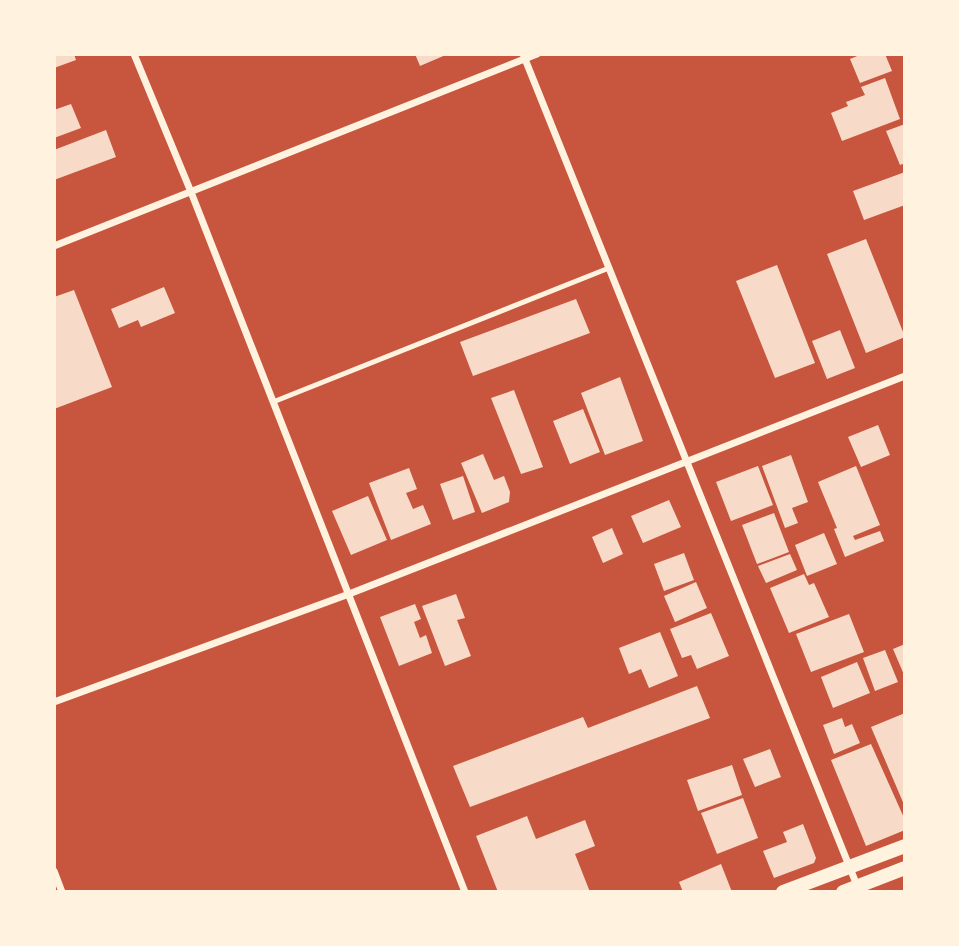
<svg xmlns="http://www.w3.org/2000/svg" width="959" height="946" font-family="'Crimson Pro',serif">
<rect width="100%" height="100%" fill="#c8553d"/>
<path fill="#f7dbc8" d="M 54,54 L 74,54 L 76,60 L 54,68 Z
M 415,54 L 448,54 L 420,66 Z
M 862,54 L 885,54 L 892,71 L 860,83 L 850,59 Z
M 885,78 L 900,119 L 842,141 L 831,113 L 848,106 L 846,102 L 865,95 L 861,87 Z
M 71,104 L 81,128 L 54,138 L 54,110 Z
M 905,124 L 905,163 L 900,165 L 886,131 Z
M 106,130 L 116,157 L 54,180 L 54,150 Z
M 905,172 L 905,205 L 864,220 L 853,191 Z
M 866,239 L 905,337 L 866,353 L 827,254 Z
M 777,265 L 815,363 L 775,378 L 736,281 Z
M 164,287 L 175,313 L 141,327 L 138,320 L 119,328 L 111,309 Z
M 74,290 L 112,387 L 54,409 L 54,297 Z
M 576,299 L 590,333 L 473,376 L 460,342 Z
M 840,330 L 855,368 L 827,379 L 812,341 Z
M 620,377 L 643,441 L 605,455 L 581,393 Z
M 514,390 L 543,467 L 521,474 L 491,398 Z
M 583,409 L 600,452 L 570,464 L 553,421 Z
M 878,425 L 890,455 L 861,467 L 848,437 Z
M 483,454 L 494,480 L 504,476 L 510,492 L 509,502 L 482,513 L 461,463 Z
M 791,455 L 808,502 L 792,508 L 798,523 L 785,528 L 762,466 Z
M 758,466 L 773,505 L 731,521 L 716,482 Z
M 856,466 L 880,525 L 853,536 L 855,540 L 880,531 L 884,541 L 845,557 L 834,529 L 837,528 L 818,482 Z
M 409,468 L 417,489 L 406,493 L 413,509 L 423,505 L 431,524 L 391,540 L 369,483 Z
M 463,476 L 475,512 L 453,520 L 440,484 Z
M 368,496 L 387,540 L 351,555 L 332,511 Z
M 669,500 L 681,527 L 643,543 L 631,516 Z
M 774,513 L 789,552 L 757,564 L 742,525 Z
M 612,528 L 623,554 L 603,563 L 592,537 Z
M 824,533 L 837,564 L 807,576 L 795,545 Z
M 684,553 L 694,580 L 664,591 L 654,564 Z
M 790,554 L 797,570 L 766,583 L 758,566 Z
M 804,574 L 809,585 L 814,583 L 829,617 L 789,633 L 770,588 Z
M 696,582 L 707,608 L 675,622 L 664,596 Z
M 456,594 L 465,618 L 457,620 L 471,656 L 445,666 L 422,606 Z
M 415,604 L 421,619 L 414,622 L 420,638 L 426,635 L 432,653 L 399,666 L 380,617 Z
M 711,613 L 729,656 L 697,669 L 691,655 L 682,658 L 670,629 Z
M 849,614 L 864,652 L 811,672 L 796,634 Z
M 660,632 L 678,676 L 649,688 L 641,669 L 629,674 L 619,648 Z
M 905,644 L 905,677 L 893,649 Z
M 885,650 L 898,682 L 875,691 L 863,658 Z
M 857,662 L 870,693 L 833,708 L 821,677 Z
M 697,686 L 710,718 L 470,807 L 453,766 L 583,717 L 588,728 Z
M 905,713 L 905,807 L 871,727 Z
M 842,718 L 845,727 L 852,724 L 860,743 L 834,754 L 823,725 Z
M 871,744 L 905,820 L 905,830 L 866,846 L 831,760 Z
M 770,749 L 781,777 L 755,787 L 743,759 Z
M 732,765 L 742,795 L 698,811 L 687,780 Z
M 743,798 L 758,838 L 717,854 L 701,813 Z
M 527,816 L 536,839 L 585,820 L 595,846 L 575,854 L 590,892 L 498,892 L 476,836 Z
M 803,824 L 816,858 L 814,863 L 774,878 L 763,851 L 787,842 L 783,832 Z
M 721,864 L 732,892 L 683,892 L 679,882 Z"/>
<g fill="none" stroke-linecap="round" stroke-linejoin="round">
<path stroke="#fff3e0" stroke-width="5" d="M 273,402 L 609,268"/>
<path stroke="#fff3e0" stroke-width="7" d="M 134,54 L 191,192 L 465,892
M 523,54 L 858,888
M 54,246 L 537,54
M 54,702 L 349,594 L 905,376
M 54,871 L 62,892"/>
<path stroke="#fff3e0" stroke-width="14" d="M 783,892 L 905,846
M 843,892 L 905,868"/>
</g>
<rect width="959" height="946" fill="none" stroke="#fff3e0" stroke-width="112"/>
</svg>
